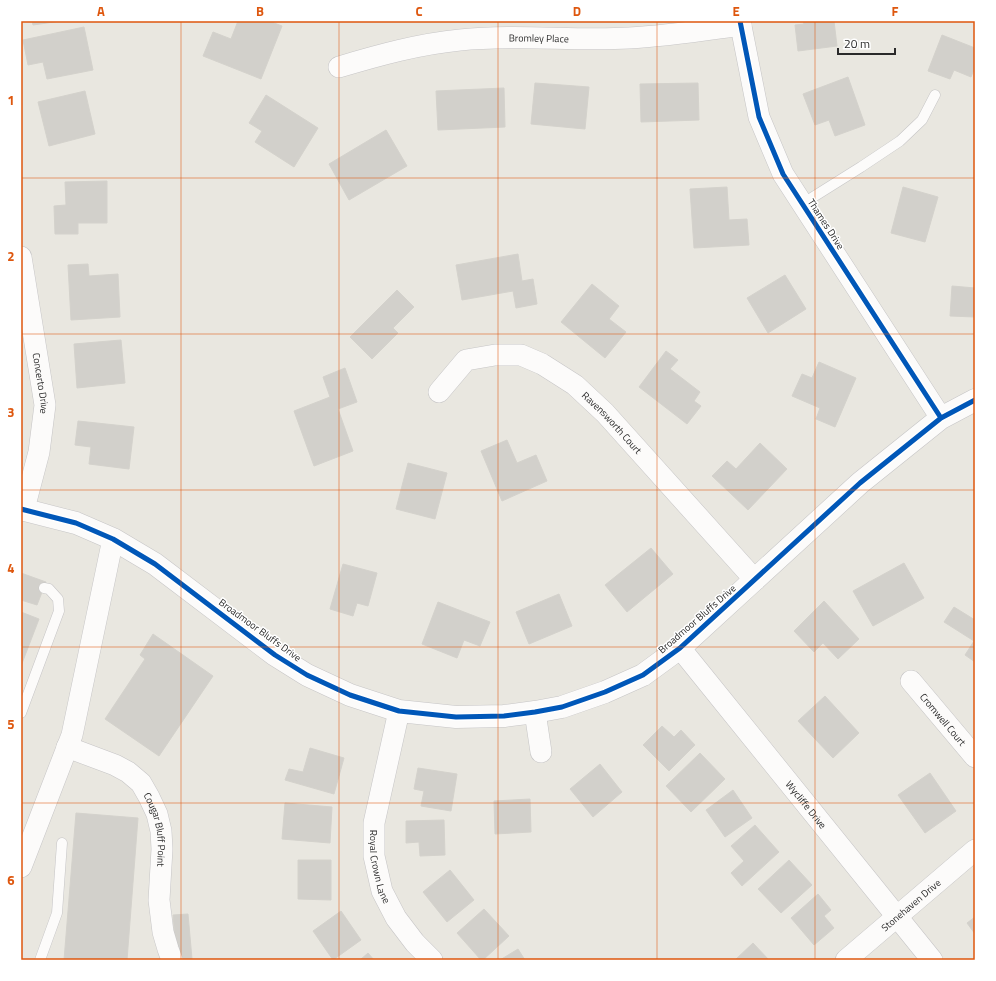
<svg xmlns="http://www.w3.org/2000/svg" width="996" height="981" font-family="'Titillium Web',sans-serif">
<rect width="100%" height="100%" fill="#e9e7e0"/>
<path fill="#d2d0cb" stroke="#d4d2cc" d="M 32,21 L 61,21 L 33,25 Z
M 238,21 L 269,21 L 282,26 L 261,79 L 203,56 L 213,32 L 231,39 Z
M 803,21 L 834,21 L 837,46 L 798,51 L 795,25 L 804,24 Z
M 84,27 L 93,70 L 47,79 L 43,62 L 28,65 L 23,40 Z
M 942,35 L 975,48 L 975,67 L 971,77 L 954,70 L 950,79 L 928,71 Z
M 848,77 L 865,125 L 835,136 L 829,120 L 815,125 L 803,94 Z
M 535,83 L 589,87 L 585,129 L 531,124 Z
M 698,83 L 699,120 L 641,122 L 640,84 Z
M 504,88 L 505,127 L 438,130 L 436,91 Z
M 85,91 L 95,134 L 49,146 L 38,102 Z
M 266,95 L 318,128 L 294,167 L 255,142 L 262,131 L 249,123 Z
M 386,130 L 407,166 L 349,200 L 329,164 Z
M 107,181 L 107,223 L 78,223 L 78,234 L 55,234 L 54,206 L 66,205 L 65,182 Z
M 727,187 L 729,220 L 747,219 L 749,245 L 694,248 L 690,189 Z
M 903,187 L 938,197 L 925,242 L 891,233 Z
M 518,254 L 522,281 L 533,279 L 537,304 L 516,308 L 513,291 L 462,300 L 456,265 Z
M 88,264 L 89,276 L 118,274 L 120,317 L 71,320 L 68,265 Z
M 785,275 L 806,309 L 768,333 L 747,298 Z
M 592,284 L 619,306 L 609,319 L 626,332 L 605,358 L 561,322 Z
M 952,286 L 975,288 L 975,317 L 950,316 Z
M 397,290 L 414,307 L 393,328 L 398,333 L 372,359 L 350,337 Z
M 121,340 L 125,383 L 77,388 L 74,344 Z
M 666,351 L 678,360 L 670,369 L 700,392 L 694,401 L 701,406 L 687,424 L 639,387 Z
M 819,362 L 856,378 L 835,427 L 816,419 L 820,408 L 792,396 L 802,374 L 812,378 Z
M 345,368 L 357,402 L 338,409 L 353,451 L 314,466 L 294,411 L 330,397 L 323,377 Z
M 78,421 L 134,427 L 129,469 L 89,464 L 91,447 L 75,445 Z
M 507,440 L 517,463 L 536,455 L 547,481 L 502,501 L 481,451 Z
M 760,443 L 787,469 L 748,510 L 712,476 L 727,461 L 736,469 Z
M 408,463 L 447,473 L 435,519 L 396,509 Z
M 651,548 L 673,574 L 627,612 L 605,585 Z
M 904,563 L 924,598 L 873,626 L 853,591 Z
M 343,564 L 377,573 L 368,606 L 357,603 L 353,616 L 330,609 Z
M 21,573 L 46,582 L 37,605 L 21,600 Z
M 559,594 L 572,626 L 529,644 L 516,612 Z
M 824,601 L 859,639 L 838,659 L 823,643 L 814,652 L 794,631 Z
M 438,602 L 490,622 L 480,646 L 464,640 L 457,658 L 422,644 Z
M 954,607 L 975,620 L 975,662 L 965,655 L 974,641 L 944,622 Z
M 21,612 L 39,619 L 21,666 Z
M 153,634 L 213,676 L 159,756 L 105,719 L 145,659 L 140,655 Z
M 825,696 L 859,733 L 833,758 L 798,721 Z
M 662,726 L 674,737 L 681,730 L 695,745 L 669,771 L 643,745 Z
M 310,748 L 344,758 L 334,794 L 285,780 L 289,769 L 303,772 Z
M 700,753 L 725,779 L 691,812 L 666,786 Z
M 600,764 L 622,792 L 593,817 L 570,789 Z
M 418,768 L 457,774 L 451,811 L 421,806 L 424,791 L 414,789 Z
M 930,773 L 956,811 L 925,833 L 898,795 Z
M 733,790 L 752,818 L 725,837 L 706,810 Z
M 530,799 L 531,832 L 495,834 L 494,801 Z
M 285,803 L 332,807 L 330,843 L 282,839 Z
M 76,813 L 138,818 L 127,960 L 64,960 Z
M 444,820 L 445,855 L 420,856 L 419,842 L 406,843 L 406,821 Z
M 755,825 L 779,852 L 742,886 L 731,873 L 744,861 L 731,846 Z
M 298,860 L 331,860 L 331,900 L 298,899 Z
M 789,860 L 812,885 L 781,913 L 758,889 Z
M 450,870 L 474,900 L 447,922 L 423,892 Z
M 818,894 L 831,910 L 824,916 L 834,928 L 814,945 L 791,918 Z
M 484,909 L 509,936 L 483,960 L 481,960 L 457,933 Z
M 341,911 L 361,940 L 333,960 L 313,931 Z
M 188,914 L 192,959 L 177,960 L 173,915 Z
M 975,917 L 975,934 L 967,923 Z
M 753,943 L 769,960 L 735,960 Z
M 518,949 L 525,960 L 500,960 Z
M 368,953 L 374,960 L 360,960 Z"/>
<g fill="none" stroke-linecap="round" stroke-linejoin="round">
<g stroke="#c6c5c6" stroke-width="11">
<path id="lane" d="M 802,204 L 861,167 L 900,141 L 922,120 L 935,95
M 21,713 L 59,611 L 58,599 L 49,589 L 44,588
M 40,960 L 57,913 L 62,843"/>
</g>
<g stroke="#c6c5c6" stroke-width="22">
<g id="street">
<path d="M 740,21 L 759,117 L 783,174 L 941,418"/>
<path id="s1" d="M 339,67 C 379,55 419,44 460,40 C 516,34 573,41 629,38 C 666,36 704,30 741,25"/>
<path id="s2" d="M 21,257 L 45,405 L 39,452 L 24,509"/>
<path id="s3" d="M 439,392 L 466,360 L 495,355 L 521,355 L 542,364 L 575,385 L 605,413 L 755,580"/>
<path id="s4" d="M 680,648 L 932,960"/>
<path id="s5" d="M 911,681 L 975,757"/>
<path id="s6" d="M 399,711 L 374,823 L 374,856 L 382,891 L 396,918 L 415,943 L 432,960"/>
<path d="M 535,712 L 541,752"/>
<path id="s7" d="M 67,747 L 115,765 L 128,772 L 141,783 L 149,797 L 157,814 L 161,831 L 162,849 L 159,900 L 163,932 L 168,949 L 172,960"/>
<path d="M 21,867 L 72,735 L 113,539"/>
<path id="s8" d="M 846,960 L 975,850"/>
</g>
</g>
<g stroke="#c6c5c6" stroke-width="23">
<path id="secondary" d="M 21,509 L 76,523 L 113,539 L 155,564 L 275,655 L 307,675 L 350,695 L 399,711 L 456,717 L 504,716 L 535,712 L 562,707 L 605,692 L 643,675 L 680,648 L 860,483 L 941,418 L 975,400"/>
</g>
<use href="#lane" stroke="#fcfbfa" stroke-width="10"/>
<use href="#street" stroke="#fcfbfa" stroke-width="21"/>
<use href="#secondary" stroke="#fcfbfa" stroke-width="22"/>
<g stroke="#fff" stroke-width="8">
<path id="cycleway" d="M 740,21 L 759,117 L 783,174 L 941,418
M 21,509 L 76,523 L 113,539 L 155,564 L 275,655 L 307,675 L 350,695 L 399,711 L 456,717 L 504,716 L 535,712 L 562,707 L 605,692 L 643,675 L 680,648 L 860,483 L 941,418 L 975,400"/>
</g>
<use href="#cycleway" stroke="#0057b8" stroke-width="5"/>
</g>
<path fill="none" stroke="#de570e" stroke-width="1" stroke-opacity="0.55" d="M 181,21 L 181,960M 339,21 L 339,960M 498,21 L 498,960M 657,21 L 657,960M 815,21 L 815,960M 21,178 L 975,178M 21,334 L 975,334M 21,490 L 975,490M 21,647 L 975,647M 21,803 L 975,803"/>
<g text-anchor="middle" dominant-baseline="central" stroke-width="3" stroke-linejoin="round" paint-order="stroke">
<g font-size="10" fill="#2a2a2a" stroke="#fff">
<text stroke="none"><textPath href="#s1" startOffset="203">Bromley Place</textPath></text>
<text transform="translate(826 224) rotate(57)">Thames Drive</text>
<text stroke="none"><textPath href="#s2" startOffset="128">Concerto Drive</textPath></text>
<text stroke="none"><textPath href="#s3" startOffset="212">Ravensworth Court</textPath></text>
<text transform="translate(697 619) rotate(-41)">Broadmoor Bluffs Drive</text>
<text transform="translate(260 630) rotate(36)">Broadmoor Bluffs Drive</text>
<text stroke="none"><textPath href="#s5" startOffset="50">Cromwell Court</textPath></text>
<text stroke="none"><textPath href="#s4" startOffset="201">Wycliffe Drive</textPath></text>
<text stroke="none"><textPath href="#s7" startOffset="133">Cougar Bluff Point</textPath></text>
<text stroke="none"><textPath href="#s6" startOffset="159">Royal Crown Lane</textPath></text>
<text stroke="none"><textPath href="#s8" startOffset="85">Stonehaven Drive</textPath></text>
</g>
</g>
<rect width="996" height="981" fill="none" stroke="#ffffff" stroke-width="44"/>
<path d="M838 48v6h57v-6" fill="none" stroke="#2a2a2a" stroke-width="2"/>
<text x="844" y="48" font-size="12" fill="#2a2a2a" stroke="#ffffff" stroke-width="3" paint-order="stroke">20 m</text>
<rect x="22" y="22" width="952" height="937" fill="none" stroke="#de570e" stroke-width="1.5"/>
<g font-size="13" text-anchor="middle" font-weight="bold" fill="#de570e">
<text x="101" y="16">A</text>
<text x="260" y="16">B</text>
<text x="419" y="16">C</text>
<text x="577" y="16">D</text>
<text x="736" y="16">E</text>
<text x="895" y="16">F</text>
<text x="11" y="105">1</text>
<text x="11" y="261">2</text>
<text x="11" y="417">3</text>
<text x="11" y="573">4</text>
<text x="11" y="729">5</text>
<text x="11" y="885">6</text>
</g>
</svg>
